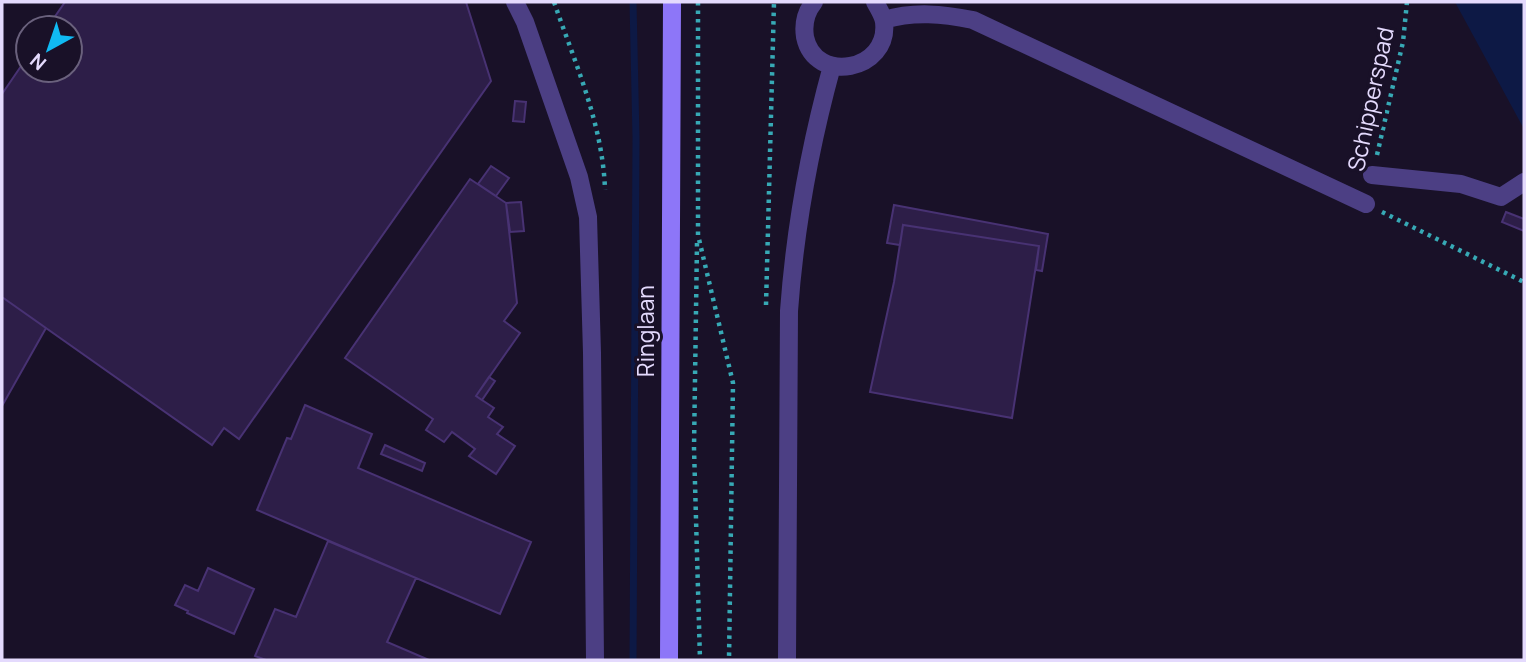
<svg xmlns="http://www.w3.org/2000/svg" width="1526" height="662" font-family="Manrope,sans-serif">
<rect width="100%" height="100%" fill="#191128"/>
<path fill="#0d1945" d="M 1455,2 L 1524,2 L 1524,129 Z"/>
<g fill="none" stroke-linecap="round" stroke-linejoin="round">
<path stroke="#0d1945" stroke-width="7" d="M 633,660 L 636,138 L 633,2"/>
</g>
<path fill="#2d1e48" stroke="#483273" stroke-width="2" d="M 65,2 L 466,2 L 491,81 L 239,439 L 224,428 L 212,445 L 2,297 L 2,94 L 28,56 L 28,70 L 70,70 L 70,28 L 47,28 Z
M 515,101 L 526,102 L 524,122 L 513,121 Z
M 491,166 L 509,178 L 496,196 L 478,184 Z
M 470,179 L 506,203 L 517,303 L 504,321 L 520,333 L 476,396 L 494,408 L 488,417 L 503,427 L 497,434 L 515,446 L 496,474 L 469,456 L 475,449 L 452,432 L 444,442 L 426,430 L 433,419 L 345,358 Z
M 521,202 L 524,231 L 510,232 L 506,203 Z
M 894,205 L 1048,234 L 1042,271 L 1036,270 L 1039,246 L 903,225 L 900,245 L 887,243 Z
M 1506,212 L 1524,219 L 1524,231 L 1502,222 Z
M 903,225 L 1039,246 L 1012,418 L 870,392 L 894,282 Z
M 2,297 L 46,328 L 2,406 Z
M 489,377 L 495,381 L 482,400 L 476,396 Z
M 305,405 L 372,434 L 358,468 L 531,542 L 500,614 L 257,510 L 287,438 L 291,439 Z
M 385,445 L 425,463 L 422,471 L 381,454 Z
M 328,541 L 416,578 L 387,642 L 429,660 L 266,660 L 255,656 L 275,609 L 296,617 Z
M 208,568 L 254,589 L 234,634 L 187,613 L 188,611 L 175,605 L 185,585 L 198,591 Z"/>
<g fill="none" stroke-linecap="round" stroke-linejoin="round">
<path stroke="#37a9b5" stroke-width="4.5" stroke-dasharray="3.5 5" stroke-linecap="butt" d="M 554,2 C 575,63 603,125 605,190
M 698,2 L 698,235 L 733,383 L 729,660
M 1377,155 L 1403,42 L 1407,2
M 1382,212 L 1524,282
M 697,243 L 694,448 L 700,660
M 766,305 L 774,2"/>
<path stroke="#4c3f84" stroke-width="18" d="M 515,2 L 525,22 L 579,177 L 588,217 L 592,353 L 595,660
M 814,2 C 805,13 803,24 805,37 C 815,85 890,71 884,22 C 883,15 878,8 875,2
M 884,20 C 914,11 943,14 973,20 L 1366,204
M 1372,175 L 1461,184 L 1501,197 L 1524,182
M 787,660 L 789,311 C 795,228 810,146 832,66"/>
<path stroke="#8d76f8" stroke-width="18" d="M 669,660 L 672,2"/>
</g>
<g text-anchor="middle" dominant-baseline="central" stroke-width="6" stroke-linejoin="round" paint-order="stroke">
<g font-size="23" fill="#e4dafd" stroke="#191128">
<text transform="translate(1370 99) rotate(-78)">Schipperspad</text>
<text transform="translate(645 331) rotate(-90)">Ringlaan</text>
</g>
</g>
<rect width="1526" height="662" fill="none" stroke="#e4dafd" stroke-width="7"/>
<g transform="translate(49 49) rotate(220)"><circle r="33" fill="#191128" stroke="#6a617d" stroke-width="2"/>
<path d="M0-5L12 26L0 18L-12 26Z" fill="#10baf3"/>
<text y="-10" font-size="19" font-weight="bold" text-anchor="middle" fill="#e4dafd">N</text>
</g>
</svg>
